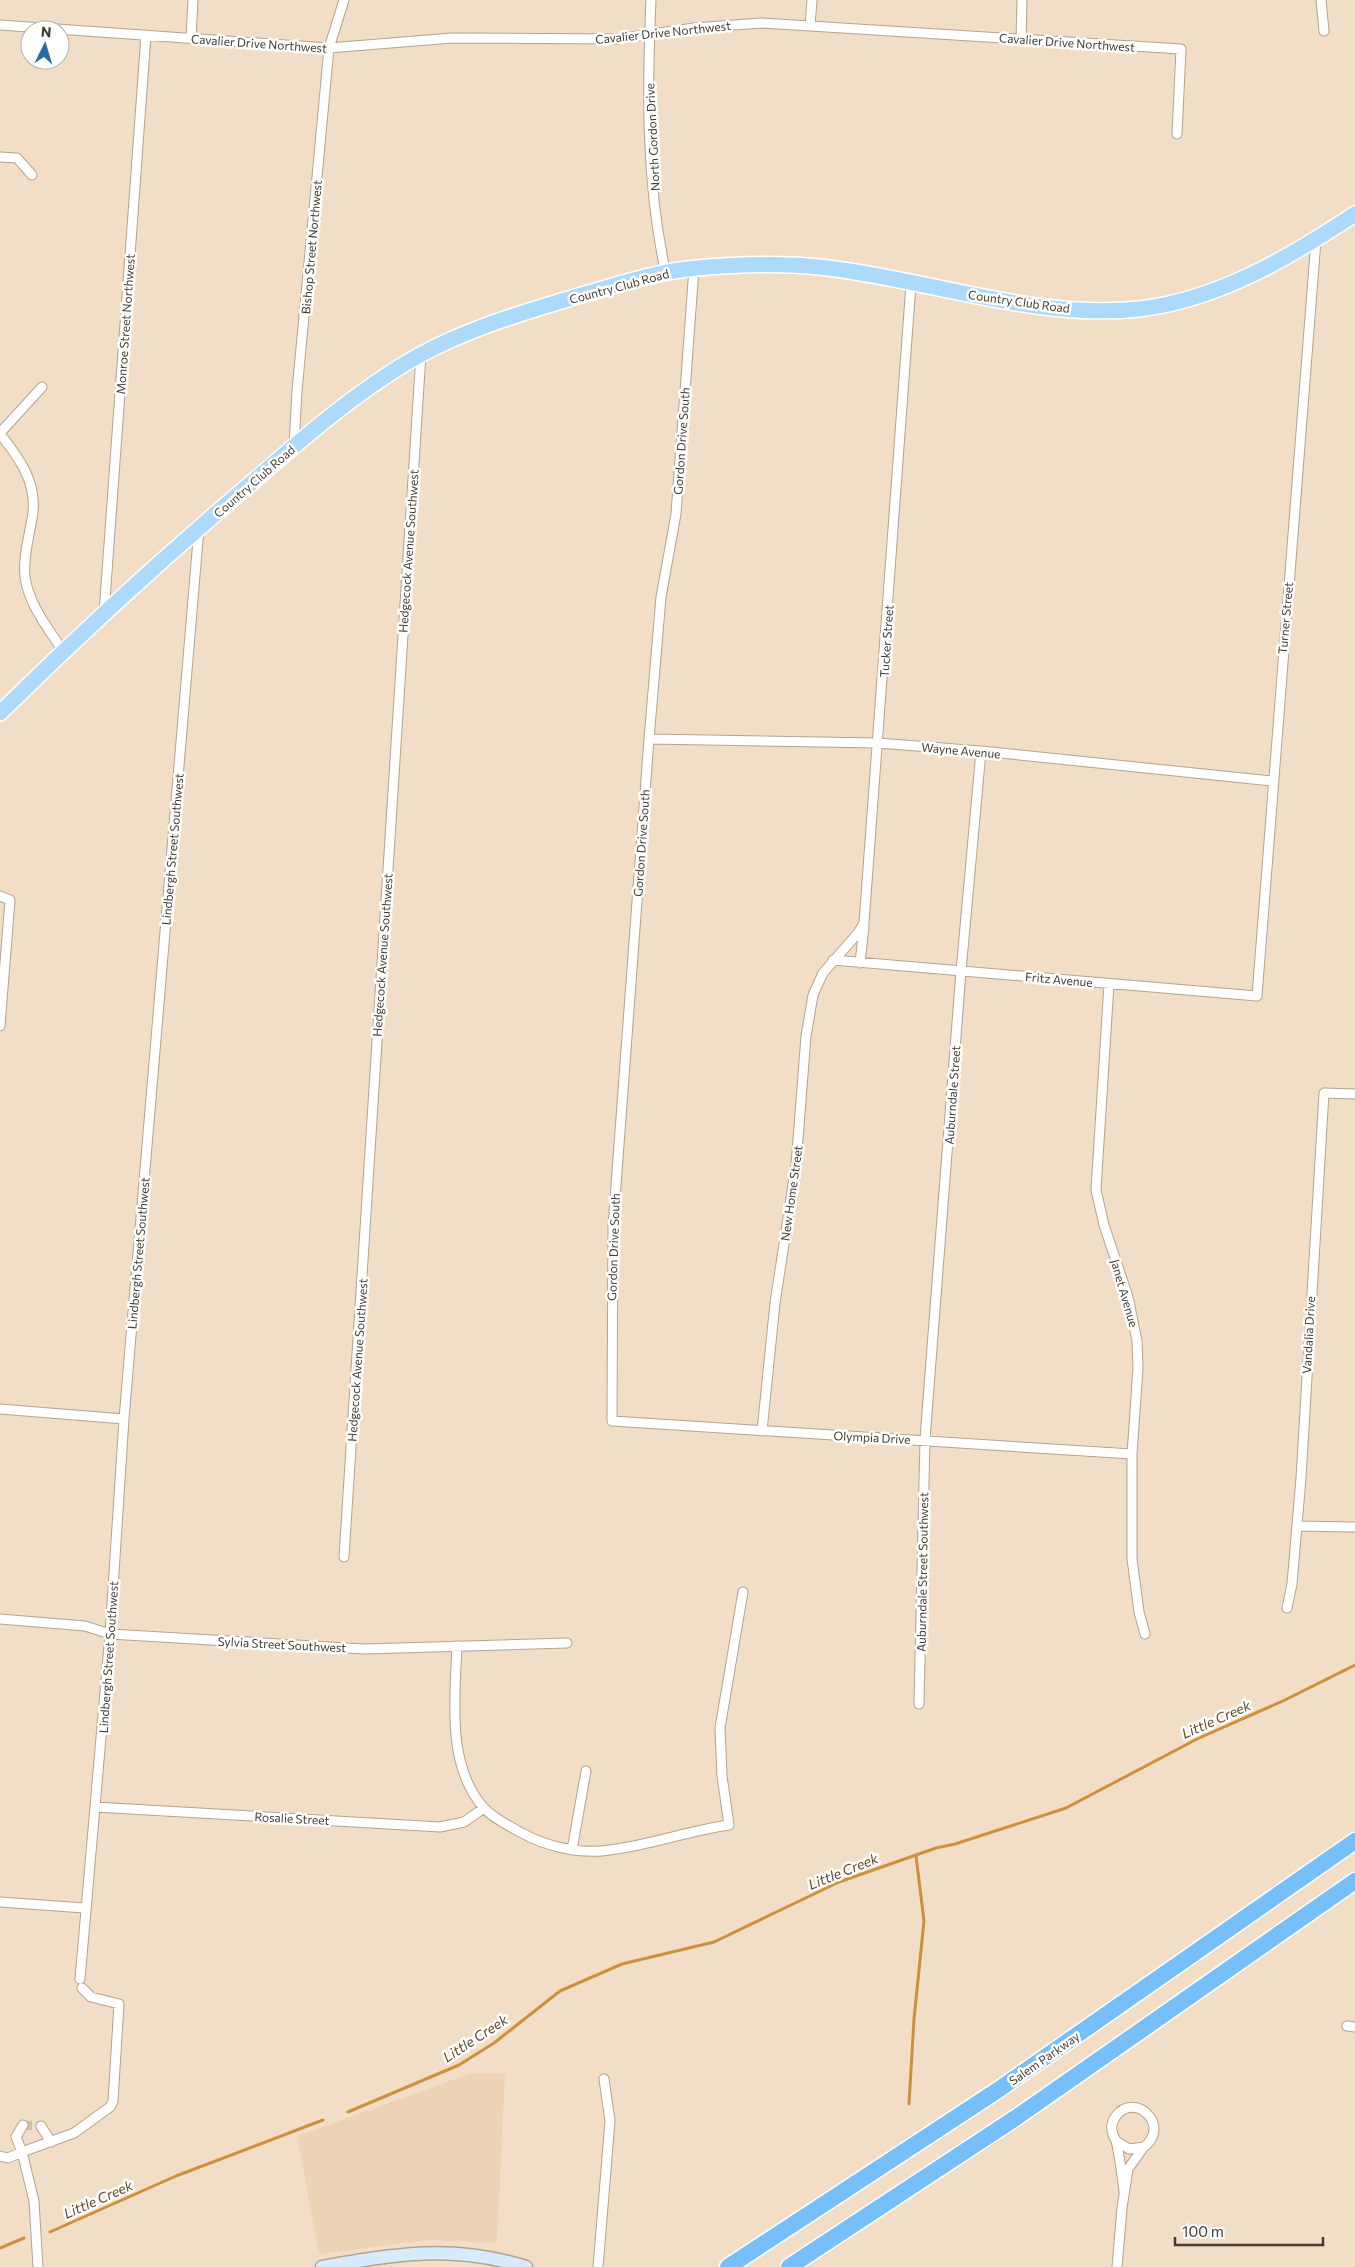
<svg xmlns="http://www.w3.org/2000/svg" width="1355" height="2267" font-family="Commissioner,sans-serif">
<rect width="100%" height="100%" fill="#f2dec7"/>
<path fill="#ecd3b6" d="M 472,2073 L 505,2073 L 497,2243 L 428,2240 L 319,2254 L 297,2136 Z"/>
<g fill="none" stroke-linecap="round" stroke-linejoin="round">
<path stroke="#cd913c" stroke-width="3" d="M 909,2104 L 914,2019 L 924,1921 L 916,1856
M 348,2112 L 459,2065 L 494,2043 L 560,1991 L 622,1964 L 714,1942 L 839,1882 L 936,1848 L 955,1844 L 1066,1808 L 1197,1739 L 1285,1700 L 1355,1665
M 50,2232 L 176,2176 L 323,2120
M 0,2248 L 24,2238"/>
<path stroke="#cfbda9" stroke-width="9" stroke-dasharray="9 4.5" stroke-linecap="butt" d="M 23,2125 L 41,2126"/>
<g stroke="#b5a38d" stroke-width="11">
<path id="street" d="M 651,0 C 647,90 646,185 666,274
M 1321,0 L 1324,31
M 0,25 L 329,48 L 452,38 L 617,39 L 694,28 L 761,23 L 1181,49 L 1177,134
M 810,26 L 812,0
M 191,38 L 193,0
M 1021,39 L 1022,0
M 0,157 L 17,158 L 32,175
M 694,268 L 676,514 L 661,597 L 649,739 L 613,1226 L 612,1421 L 1132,1454
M 0,433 L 42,387
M 0,434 C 22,461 40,487 31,524 C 28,541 23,559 25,577 C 29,605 48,628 63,651
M 294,445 L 297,391 L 329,48 L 344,0
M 104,613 L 146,35
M 649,739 L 878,743 L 981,751 L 1272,781
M 0,896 L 10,900 L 0,1026
M 833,960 L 1257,996 L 1316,240
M 860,963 L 864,926
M 1109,984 L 1096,1190 L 1104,1225 L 1128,1297 L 1137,1341 L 1138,1368 L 1132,1454 L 1132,1559 L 1139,1612 L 1145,1634
M 0,1409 L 124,1419
M 762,1431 L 775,1303 L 796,1165 L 806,1036 L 813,995 L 823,973 L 858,933 L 864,923 L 911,284
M 1297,1526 L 1355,1527
M 344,1557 L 421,354
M 1287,1608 L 1292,1584 L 1301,1478 L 1324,1093 L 1355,1094
M 0,1619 L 85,1626 L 110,1634 L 364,1649 L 567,1643
M 457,1646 C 455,1697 446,1766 484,1808 C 493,1818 509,1826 522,1833 C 545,1846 576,1853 602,1851 C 645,1847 686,1831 729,1825 L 722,1776 L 720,1728 L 743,1592
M 919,1704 L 925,1439 L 961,971 L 981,751
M 95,1807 L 440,1827 L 464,1822 L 484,1808
M 572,1850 L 586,1771
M 0,1902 L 84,1908
M 80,1979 L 110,1634 L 124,1419 L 199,528
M 1347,2026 L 1355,2027
M 41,2126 L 51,2142
M 1116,2141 L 1129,2149 L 1144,2147 C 1172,2125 1134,2091 1116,2116 C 1113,2120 1111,2125 1112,2130 C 1112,2134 1114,2137 1116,2141 C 1120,2157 1122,2175 1124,2192
M 0,2156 L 8,2158 L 22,2152 L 16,2137 L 23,2125
M 38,2267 L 34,2201 L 22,2152 L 74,2133 L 110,2107 L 113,2101 L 119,2004 L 91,1997 L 82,1988
M 598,2267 L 610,2121 L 604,2079
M 1117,2267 L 1122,2208 L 1128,2169 L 1143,2148"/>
</g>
<g stroke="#b5a38d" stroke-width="15">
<path id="secondary" d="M 322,2267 C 396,2254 453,2244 526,2267"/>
</g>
<g stroke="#fff" stroke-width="18">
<path id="primary" d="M 0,713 C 80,634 163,558 249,485 C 302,439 359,389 420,355 C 469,328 525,312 578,296 C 616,285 658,271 697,268 C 740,264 785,263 828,268 C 929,280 1037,320 1139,309 C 1218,300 1290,257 1355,214"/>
</g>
<g stroke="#fff" stroke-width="19">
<path id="highway" d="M 728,2267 L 998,2090 L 1355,1841
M 789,2267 L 1017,2117 L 1355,1881"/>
</g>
<use href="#street" stroke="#fff" stroke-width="9"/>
<use href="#secondary" stroke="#d6ecfd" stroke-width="12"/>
<use href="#primary" stroke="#add9fb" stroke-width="15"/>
<use href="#highway" stroke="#76bff9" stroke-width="16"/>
</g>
<g text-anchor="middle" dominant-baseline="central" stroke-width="5" stroke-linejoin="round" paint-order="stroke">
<g font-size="12" fill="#423b32" stroke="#fff">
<text transform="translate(663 32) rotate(-6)">Cavalier Drive Northwest</text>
<text transform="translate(1067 42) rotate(4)">Cavalier Drive Northwest</text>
<text transform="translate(259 43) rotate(4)">Cavalier Drive Northwest</text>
<text transform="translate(652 137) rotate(-93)">North Gordon Drive</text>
<text transform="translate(311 247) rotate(-85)">Bishop Street Northwest</text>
<text transform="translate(619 286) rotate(-15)">Country Club Road</text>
<text transform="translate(1019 301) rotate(8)">Country Club Road</text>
<text transform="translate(125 324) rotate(-86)">Monroe Street Northwest</text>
<text transform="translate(681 441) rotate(-86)">Gordon Drive South</text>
<text transform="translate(254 481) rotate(-41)">Country Club Road</text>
<text transform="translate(408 551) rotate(-86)">Hedgecock Avenue Southwest</text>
<text transform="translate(1285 618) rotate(-85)">Turner Street</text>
<text transform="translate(886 641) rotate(-86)">Tucker Street</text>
<text transform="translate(961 750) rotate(5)">Wayne Avenue</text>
<text transform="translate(641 843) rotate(-86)">Gordon Drive South</text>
<text transform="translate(172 849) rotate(-85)">Lindbergh Street Southwest</text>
<text transform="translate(382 955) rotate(-86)">Hedgecock Avenue Southwest</text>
<text transform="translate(1059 979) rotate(5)">Fritz Avenue</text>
<text transform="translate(952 1095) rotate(-86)">Auburndale Street</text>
<text transform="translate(791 1193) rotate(-82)">New Home Street</text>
<text transform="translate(613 1247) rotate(-88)">Gordon Drive South</text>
<text transform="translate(138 1253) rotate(-85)">Lindbergh Street Southwest</text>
<text transform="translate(1125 1293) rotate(74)">Janet Avenue</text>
<text transform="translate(1308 1335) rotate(-87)">Vandalia Drive</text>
<text transform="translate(357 1360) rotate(-86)">Hedgecock Avenue Southwest</text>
<text transform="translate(872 1437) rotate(3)">Olympia Drive</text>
<text transform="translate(922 1572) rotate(-89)">Auburndale Street Southwest</text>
<text transform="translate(282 1644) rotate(3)">Sylvia Street Southwest</text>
<text transform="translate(108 1657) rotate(-86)">Lindbergh Street Southwest</text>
<text transform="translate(292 1818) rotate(3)">Rosalie Street</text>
<text transform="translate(1044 2058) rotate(-35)">Salem Parkway</text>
</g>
<g font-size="14" font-style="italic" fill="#624725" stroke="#fff">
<text transform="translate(1216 1719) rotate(-24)">Little Creek</text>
<text transform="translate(843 1871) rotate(-22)">Little Creek</text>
<text transform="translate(475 2038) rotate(-33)">Little Creek</text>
<text transform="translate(98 2199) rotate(-24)">Little Creek</text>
</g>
</g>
<g transform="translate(45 45) rotate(5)"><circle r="24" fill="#ffffff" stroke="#b3b1ad"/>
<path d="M0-4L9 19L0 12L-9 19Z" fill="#266ea2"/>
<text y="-8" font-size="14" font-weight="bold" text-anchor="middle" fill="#423b32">N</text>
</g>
<path d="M1175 2237v8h148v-8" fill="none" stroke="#423b32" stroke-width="2.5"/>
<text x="1182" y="2237" font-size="15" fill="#423b32" stroke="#ffffff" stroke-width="4" paint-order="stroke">100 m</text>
</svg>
